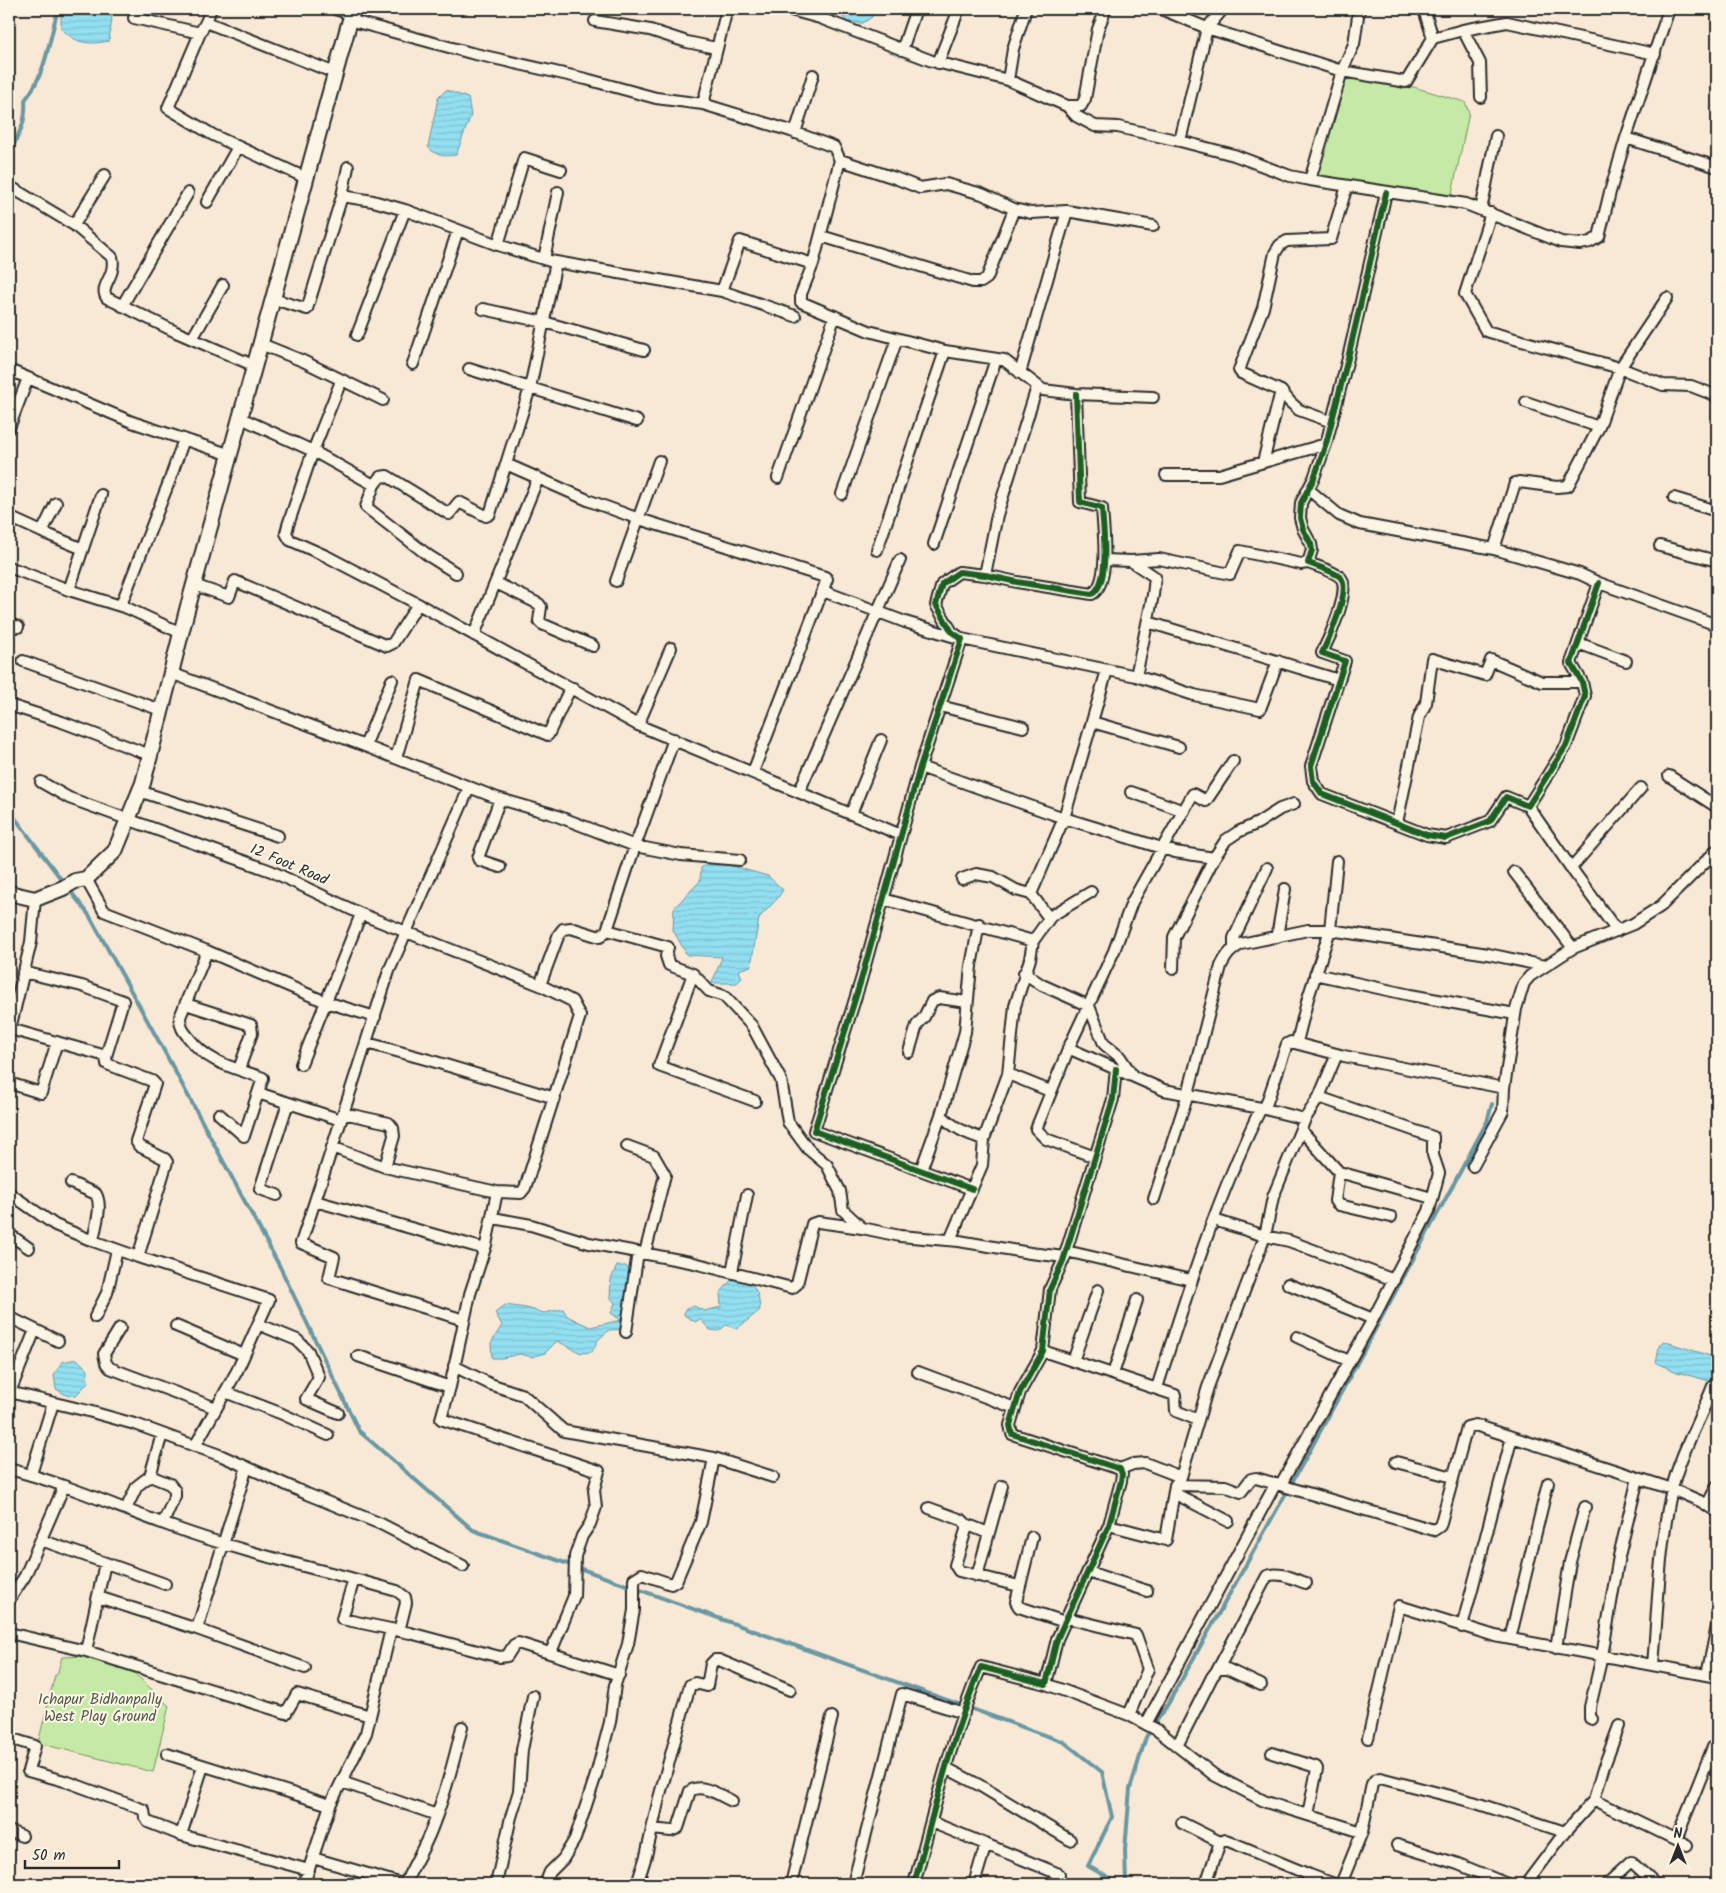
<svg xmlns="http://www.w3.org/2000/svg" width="1726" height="1893" font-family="Kalam,sans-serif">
<defs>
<pattern id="water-rules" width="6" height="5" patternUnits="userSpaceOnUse" patternTransform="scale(1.25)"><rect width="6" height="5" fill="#92dff1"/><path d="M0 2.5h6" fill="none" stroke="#7ec0cf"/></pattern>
</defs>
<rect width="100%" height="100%" fill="#f8e9d6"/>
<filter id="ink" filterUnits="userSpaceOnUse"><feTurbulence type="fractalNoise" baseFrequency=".02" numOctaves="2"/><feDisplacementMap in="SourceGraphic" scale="10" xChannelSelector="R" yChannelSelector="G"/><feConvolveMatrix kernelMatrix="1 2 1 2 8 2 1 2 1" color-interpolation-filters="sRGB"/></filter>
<g filter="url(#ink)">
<path fill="#c4eaa5" stroke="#788a68" d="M 1345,76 L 1410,86 L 1465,102 L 1469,113 L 1451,198 L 1314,178 Z
M 86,1656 L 129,1668 L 169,1706 L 153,1772 L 38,1743 L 55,1675 L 57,1675 L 62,1657 Z"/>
<path fill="url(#water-rules)" stroke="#6997a2" d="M 63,9 L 105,9 L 112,18 L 109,41 C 88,45 76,44 61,28 L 61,13 Z
M 838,9 L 873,9 L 872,17 L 863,23 L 848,23 L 837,10 Z
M 446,90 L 468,98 L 471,115 L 456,155 C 444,157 436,156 428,147 L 438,98 Z
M 710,860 L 768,876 L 783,890 L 777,899 L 759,918 L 751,966 L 739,970 L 742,978 L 737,983 L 712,983 L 722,957 L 687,955 L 673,930 L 674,908 L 700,881 L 701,868 Z
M 617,1266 L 626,1266 L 638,1281 L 638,1292 L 629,1329 L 609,1330 L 598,1340 L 592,1352 L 581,1353 L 557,1341 L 545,1353 L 532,1357 L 520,1354 L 502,1358 L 492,1358 L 491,1343 L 502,1325 L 495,1313 L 505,1305 L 526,1308 L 544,1313 L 563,1309 L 567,1316 L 590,1327 L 621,1320 L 611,1313 L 615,1303 L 610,1297 L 611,1279 Z
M 735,1276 C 755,1286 758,1287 760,1310 L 737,1329 L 726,1325 L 719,1331 L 710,1330 L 700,1319 L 695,1322 L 684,1315 L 685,1309 L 694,1306 L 704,1311 L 721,1307 L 720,1293 Z
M 1663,1341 L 1717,1358 L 1713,1382 L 1677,1372 L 1656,1363 L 1659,1346 Z
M 77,1359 L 88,1370 L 87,1384 L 76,1395 L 66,1395 L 56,1389 L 54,1375 L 62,1362 Z"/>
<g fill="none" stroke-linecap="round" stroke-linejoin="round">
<path stroke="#6997a2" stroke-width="4" d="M 9,155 C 18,134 27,124 25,100 C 46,74 49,41 58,9
M 9,810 L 64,883
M 68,888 L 89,915 L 162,1047 L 280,1267 L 359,1431 L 473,1530 L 1064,1742 L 1102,1772 L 1112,1817 L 1088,1866 L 1119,1884
M 1126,1884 L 1125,1850 L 1130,1789 L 1146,1737 L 1168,1704 L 1309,1452 L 1487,1122 L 1492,1104"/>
<g stroke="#2b2b2b" stroke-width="14">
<path id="street" d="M 335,9 L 351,14
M 727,9 L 703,104 L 791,131 L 834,147 L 840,160 L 813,264 L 801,294 L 801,302 L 869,331 L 945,351 L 1004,360 L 1043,390 L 1076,394 L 1153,397
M 787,9 L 820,18 L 932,61 L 1008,80 L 1067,106 L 1081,106 L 1085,99 L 1098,29 L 1106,9
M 1161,9 L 1207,28 L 1342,71 L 1406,82 L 1433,38 L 1463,30 L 1507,22 L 1655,54
M 1427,9 L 1425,13 L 1433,38
M 134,18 L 200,33 L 206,22 L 335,73
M 349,20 L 471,53 L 586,79 L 656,98 L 703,104
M 595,21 L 650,30 L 687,42 L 716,48
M 206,22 L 211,9
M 1463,30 L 1480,63 L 1481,97
M 200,33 L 168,108 L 213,135 L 306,178
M 902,50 L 916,9
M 938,63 L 959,9
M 1008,80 L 1013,49 L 1026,9
M 1067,106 L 1076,116 L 1095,126 L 1118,127 L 1180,141 L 1234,155 L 1290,176 L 1310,180 L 1466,204 L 1561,242 L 1580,244 L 1590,242 L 1599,237 L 1610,192 L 1626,138 L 1669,9
M 795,133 L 813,75
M 1626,138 L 1717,167
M 1180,141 L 1207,28 L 1223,9
M 840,160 L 895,178 L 920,188 L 946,184 L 982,194 L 1014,209 L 1031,213 L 1067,211 L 1153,226
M 1310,180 L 1342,71 L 1354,44 L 1359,9
M 9,186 L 74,225 L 112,257 C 113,261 113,266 112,270 C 110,280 100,289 107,298 L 176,332 L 255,366
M 1386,193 L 1348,358 L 1326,444 L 1314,478 L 1301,503 L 1300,518 L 1303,529 L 1311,544 L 1312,550 L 1308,563 C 1316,566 1336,572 1341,578 C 1351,590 1329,639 1322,653 L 1345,661 L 1311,766 L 1313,781 L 1322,794 L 1427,835 L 1446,838 L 1490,821 L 1506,797 L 1528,806 L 1566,746 L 1585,696 L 1582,682 L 1571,663 L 1599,583
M 342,196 L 373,201 L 405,210 L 498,245 L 550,261 L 722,291 L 740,241 L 813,264
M 207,202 L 238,147
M 1481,210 L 1496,136
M 1491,213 L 1465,294 L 1486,331 L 1620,368 L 1663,385 L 1691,386 L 1717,396
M 74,225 L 105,175
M 821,236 L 973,282 L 981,282 L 987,278 L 1014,209
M 498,245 L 524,158 L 561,170
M 544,259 L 558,192
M 556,262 L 530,388 L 506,464 L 590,501 L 639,519 L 825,577 L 827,579 L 753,772
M 722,291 L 795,316
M 1667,298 L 1620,368 L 1599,427 L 1568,486 L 1557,487 L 1519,482 L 1515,483 L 1494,549 L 1580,574 L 1599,583 L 1717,625
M 273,299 L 307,309 L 342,196 L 348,167
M 122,306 L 188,193
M 483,309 L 544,322 L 644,350
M 357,335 L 405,210
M 192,339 L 223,285
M 261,344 L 303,361 L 383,400
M 413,364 L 458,230
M 469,369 L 637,421
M 9,370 L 132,422 L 231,455
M 1020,373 L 1067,211
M 341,381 L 313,451 L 288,525 L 286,533 L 290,540 L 326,556 L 418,604 L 638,725 L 901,835
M 1526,402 L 1599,427
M 241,418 L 313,451 L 374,485 L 380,477 L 387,476 L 449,514 L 459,502 L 486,516 L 490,514 L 506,464
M 1332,422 L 1299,410 L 1290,402 L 1281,391 L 1241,373 L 1239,370 L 1263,308 L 1275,253 L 1280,245 L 1287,241 L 1331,239 L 1347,186
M 9,428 L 28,378
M 1263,462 L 1281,391
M 1166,475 L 1219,475 L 1326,444
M 778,478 L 835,316
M 374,485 L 366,507 L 429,556 L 456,573
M 1308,489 L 1339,515 L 1360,524 L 1494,549
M 842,494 L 897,339
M 1674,498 L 1717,511
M 9,517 L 42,532 L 56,503
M 42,532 L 83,549
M 934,544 L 996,359
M 1660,546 L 1717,561
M 877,550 L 945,351
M 1105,560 L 1131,561 L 1159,559 L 1230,574 L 1240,551 L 1301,564 L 1308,563
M 1131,561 L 1155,577 L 1153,595 L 1136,676
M 9,567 L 69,590 L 127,608 L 181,633
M 985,575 L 997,515 L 1037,387
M 616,581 L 659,461
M 496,583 L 539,604 L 541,607 L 539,621 L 542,624 L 593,646
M 194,585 L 229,597 L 235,581 L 387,646 L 393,643 L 418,604
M 69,590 L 101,495
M 823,591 L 905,622 L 962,639 L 1136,676 L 1194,695 L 1260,709 L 1278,661
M 121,605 L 169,482 L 184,439
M 1148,622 L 1339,680
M 9,624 L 18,627
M 474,635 L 538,478
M 1578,643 L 1626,661
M 23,661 L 161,710
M 171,673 L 365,746 L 497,798 L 552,814 L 635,846 L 681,855 L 740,860
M 9,705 L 62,722 L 150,755
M 940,706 L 1023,727
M 1092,722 L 1179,747
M 638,725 L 671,648
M 365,746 L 392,680
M 396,758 L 419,680 L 548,735 L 568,693 L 573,688
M 920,767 L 1064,818 L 1175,852 L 1214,858
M 1669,776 L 1717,807
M 41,782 L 69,798 L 271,871 L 361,914 L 540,985 L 572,1001 L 580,1016 L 525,1188 L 521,1193 L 497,1192 L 385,1167 L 332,1147
M 469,788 L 389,971 L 315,1201 L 485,1249
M 139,791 L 278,836
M 799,792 L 900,560
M 1131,792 L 1184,811
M 1528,806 L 1571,868 L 1641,788
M 851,814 L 881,740
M 1397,823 L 1419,717 L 1426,703 L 1432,659 L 1485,675 L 1491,660 L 1542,682 L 1582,682
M 500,867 L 479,860 L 478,858 L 500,799
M 1571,868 L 1617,931
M 1514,872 L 1573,948
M 86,879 L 104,911 L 207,951 L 326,1002 L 375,1017
M 962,879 L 976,874 L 993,877 L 1016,890 L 1031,894 L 1049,918
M 1031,894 L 1064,818 L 1107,670
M 35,899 L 31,942 L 10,1029 L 106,1056
M 883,899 L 1033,941
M 979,924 L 971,966 L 965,1032 L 941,1115 C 954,1128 967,1134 984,1139
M 607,930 L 668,947 L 666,956 L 669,965 L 693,974 L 659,1066 L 755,1101
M 1277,937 L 1285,889
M 1234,948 L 1234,938 L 1267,868
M 207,951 L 180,1017 C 180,1027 183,1031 189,1038 C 209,1064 233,1067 263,1078 L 258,1093 L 341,1120
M 1173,969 L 1174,937 L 1214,858 L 1226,840 L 1238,832 L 1258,823 L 1280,809 L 1294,804
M 23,972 L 82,986 L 123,1001 L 106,1056 L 107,1064 L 152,1081 L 155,1084 L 136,1141 L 139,1146 L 165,1159 L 167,1162 L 138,1257
M 1024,973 L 1042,985 L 1089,1006 L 1104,1044 L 1120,1057 L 1132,1075
M 693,974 L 709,991 L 724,996 L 752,1026 L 781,1080 L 788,1122 L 808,1149 L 827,1165 L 840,1191 L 843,1210 L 862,1228 L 900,1236 L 959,1241 L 1030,1253 L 1065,1257
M 1315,974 L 1410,995 L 1515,1014
M 540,985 L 559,934 L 563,929 L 571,928 L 600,937 L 607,930 L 635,846 L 674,739
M 186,1004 L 251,1025 L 252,1033 L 239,1069
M 1297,1042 L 1308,998 L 1330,930 L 1337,861
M 367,1043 L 429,1060 L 555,1098
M 1068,1048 L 1164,1090 L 1261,1108 L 1305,1119 L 1319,1097 L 1433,1137 L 1433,1155 L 1439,1173 L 1429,1211 L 1373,1319 L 1281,1484
M 909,1052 L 917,1025 L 924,1017 L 932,1001 L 939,998 L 967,1002
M 301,1064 L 361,914
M 1008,1074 L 1050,1091
M 9,1083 L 41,1093 L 57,1042
M 1319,1097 L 1337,1054
M 1265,1108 L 1287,1044 L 1291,1042 L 1344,1056 L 1504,1088
M 343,1113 L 389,1123 L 393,1128 L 394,1136 L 385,1167
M 219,1114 L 244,1136 L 258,1093
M 1301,1130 L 1339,1172 L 1432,1198
M 627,1146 L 654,1156 L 665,1175 L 645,1253
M 1095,1157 L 1046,1139 L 1036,1129 L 1070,1045 L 1114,951 L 1132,902 L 1193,794 L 1206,801 L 1233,761
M 1473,1166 L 1503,1111 L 1504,1088 L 1516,1009 L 1524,983 L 1530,976 L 1573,948 L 1633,924 L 1661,906 L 1717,850
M 921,1170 L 941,1115
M 1339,1172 L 1335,1201 L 1339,1205 L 1391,1217
M 71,1183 L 96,1194 C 103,1207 95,1227 93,1241 L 138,1257 L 269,1300 L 237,1371 L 195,1446
M 972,1189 L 814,1131 L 861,980 L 920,767 L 962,639 L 952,632 L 936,605 L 942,584 L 959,572 L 985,575 L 1017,582 L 1092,594 C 1111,583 1103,528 1102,508 L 1080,502 L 1076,394
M 9,1193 L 55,1225 L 93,1241
M 277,1195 L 260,1189 L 288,1103
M 1154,1199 L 1188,1094 L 1221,966 C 1226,956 1230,950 1241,944 L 1308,930 L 1330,930 L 1488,954 L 1545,966
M 315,1201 L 301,1243 L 334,1257 L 329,1278 L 464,1320
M 493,1218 L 531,1225 L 589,1243 L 690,1262 L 792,1288 L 797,1284 L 812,1224 L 818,1222 L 862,1228
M 1214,1220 L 1265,1236 L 1289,1241 L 1394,1280
M 9,1234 L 29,1248
M 950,1240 L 982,1165 L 984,1139 L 1008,1074 L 1015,1006 L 1030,959 L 1033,941 L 1051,916 L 1091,892
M 1066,1251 L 1191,1280
M 732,1272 L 747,1195
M 1288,1284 L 1373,1319
M 9,1317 L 58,1341
M 95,1317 L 107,1293 L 117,1250
M 258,1324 L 297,1340 L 308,1351 L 319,1377 L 306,1399 L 338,1413
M 176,1326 L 244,1355
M 120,1328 L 104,1354 L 106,1363 L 110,1368 L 216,1408
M 626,1332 L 638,1252
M 1297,1337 L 1349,1361
M 1043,1351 L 1175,1395 L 1176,1411 L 1198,1420
M 358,1356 L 450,1387 L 441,1419 L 599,1471 L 594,1490 L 596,1507 L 590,1524 L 582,1536 L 575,1556 L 574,1596 L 551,1652
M 1073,1361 L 1098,1290
M 454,1366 L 490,1384 L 523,1395 L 564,1431 L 714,1458 L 773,1477
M 918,1372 L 1015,1408
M 1113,1374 L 1137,1300
M 450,1387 L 470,1294 L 486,1245 L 497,1192
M 1157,1388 C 1187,1293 1217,1197 1261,1108
M 9,1392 L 88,1411 L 138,1425 L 222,1456 L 307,1494 L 381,1524 L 463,1566
M 10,1392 L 35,1330
M 225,1392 L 280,1413 L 328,1435
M 1396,1462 L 1453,1477
M 9,1469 C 64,1483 117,1507 170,1526 C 230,1548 292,1563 354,1579 L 342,1619 L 410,1633 L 500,1657 L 507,1656 L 514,1645 L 518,1643 L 619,1675
M 1120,1469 L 1133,1464 L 1145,1463 L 1181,1477
M 31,1474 L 53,1403
M 150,1476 L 170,1484 L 175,1491 L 175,1496 L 163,1523
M 1175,1485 L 1225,1486 L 1241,1492 L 1251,1479 L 1256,1478 L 1434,1530 L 1440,1526 L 1467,1427 L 1475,1425 L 1672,1489 L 1702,1502 L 1717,1512
M 1174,1493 L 1228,1521
M 1707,1505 L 1717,1486
M 929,1508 L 962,1520 L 966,1524 L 966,1530 L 955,1565 L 959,1571 L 1019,1586
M 126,1509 L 137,1486 L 150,1476 L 162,1434
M 966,1524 L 988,1533
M 1109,1525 L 1166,1540 L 1175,1485 L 1181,1477 L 1208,1387 L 1265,1236 L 1273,1197 L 1305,1119
M 1032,1537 L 1016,1602 L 1019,1607 L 1065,1622
M 41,1540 L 165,1584
M 1088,1572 L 1147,1591
M 977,1576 L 1002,1486
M 354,1579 L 397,1591 L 405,1597 L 406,1603 L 399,1631
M 98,1597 L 197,1629 L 247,1467
M 9,1600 L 25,1576 L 64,1486
M 1067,1618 L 1136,1635 L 1148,1669 L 1129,1715 L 1157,1730 L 1214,1775 L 1266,1802 L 1362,1832 L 1341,1884
M 1462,1627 L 1512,1437
M 197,1629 L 305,1668
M 9,1633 L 86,1651 L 286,1713 L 297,1694 L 370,1716
M 1510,1639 L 1548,1483
M 1556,1648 L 1570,1562 L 1585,1507
M 86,1651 L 105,1563
M 1653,1665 C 1658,1607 1659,1546 1672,1489 C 1680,1454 1700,1420 1713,1386 L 1717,1383
M 1218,1669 L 1267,1576 C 1280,1571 1293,1579 1306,1583
M 1707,1675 L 1717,1626
M 1046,1684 L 1129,1715
M 1592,1719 L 1590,1718 L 1590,1707 L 1602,1656 L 1619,1556 L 1638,1478
M 1146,1724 L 1276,1483
M 9,1738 L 35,1746 L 28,1771 L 68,1782 L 144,1810 L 145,1817 L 148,1822 L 181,1835 L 309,1870
M 1368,1738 L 1399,1606 L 1495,1636 L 1717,1677
M 1177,1746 L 1212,1677 L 1218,1669 L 1227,1669 L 1261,1685
M 1272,1753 L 1316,1767 L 1317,1769 L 1308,1815
M 167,1754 L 330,1805
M 946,1768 L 979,1785 L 1070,1840
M 342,1782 L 437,1815
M 1594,1800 L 1687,1845
M 931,1822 L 1059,1874 L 1055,1884
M 1182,1823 L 1220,1842 L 1226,1840 L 1310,1875
M 652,1829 L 671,1831 L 678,1828 L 690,1791 C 702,1783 719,1795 732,1801
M 9,1831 L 22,1836
M 1362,1832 L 1372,1784 L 1375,1780 L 1380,1778 L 1473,1802 L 1565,1832
M 181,1835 L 203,1766
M 1676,1840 L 1713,1747
M 1397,1845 L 1458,1864 L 1507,1884
M 313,1858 L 402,1884
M 304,1884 L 330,1805 L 366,1733 L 391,1629
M 405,1884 C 413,1865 425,1847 432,1828 C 445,1795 454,1761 462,1727
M 496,1884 L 511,1817 L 519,1791 L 522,1750 L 533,1696
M 545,1884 L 550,1872 L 563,1859 L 575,1839 L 596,1775 L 610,1722 L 615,1685 L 628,1644 L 634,1610 L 634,1579 L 642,1574 L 671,1584 L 676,1581 L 701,1522 L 714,1458
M 637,1884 L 646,1856 L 659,1798 L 690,1685 L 695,1683 L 707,1686 L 711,1664 L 715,1660 L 719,1660 L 790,1690
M 791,1884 L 832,1717
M 853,1884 L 902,1694 L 964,1713
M 914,1884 C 934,1811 951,1737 981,1667 L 1046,1684 L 1057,1639 L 1109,1525 L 1121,1481 L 1122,1474 L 1120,1469 L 1012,1434 L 1010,1425 L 1020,1392 L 1043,1351 L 1050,1289 L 1063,1261 L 1113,1099 L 1116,1069
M 974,1884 L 986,1844
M 1206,1884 L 1220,1842
M 1306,1884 L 1310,1875 L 1334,1884
M 1526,1884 L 1565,1832 L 1594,1800 L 1603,1769 L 1619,1726
M 1607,1884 L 1631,1862 L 1655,1884"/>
</g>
<g stroke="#2b2b2b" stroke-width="18">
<path id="secondary" d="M 9,893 L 35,899 L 63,888 L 75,881 L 86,879 L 115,851 L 143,783 L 187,610 L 353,9"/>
</g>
<use href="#street" stroke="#fcf5e5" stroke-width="10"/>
<use href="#secondary" stroke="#fcf5e5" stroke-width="14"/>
<g stroke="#fcf5e5" stroke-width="9">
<path id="cycleway" d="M 1386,193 L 1348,358 L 1326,444 L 1314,478 L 1301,503 L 1300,518 L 1303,529 L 1311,544 L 1312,550 L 1308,563 C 1316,566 1336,572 1341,578 C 1351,590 1329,639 1322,653 L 1345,661 L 1311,766 L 1313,781 L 1322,794 L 1427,835 L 1446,838 L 1490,821 L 1506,797 L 1528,806 L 1566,746 L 1585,696 L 1582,682 L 1571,663 L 1599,583
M 972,1189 L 814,1131 L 861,980 L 920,767 L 962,639 L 952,632 L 936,605 L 942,584 L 959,572 L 985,575 L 1017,582 L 1092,594 C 1111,583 1103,528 1102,508 L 1080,502 L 1076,394
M 914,1884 C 934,1811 951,1737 981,1667 L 1046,1684 L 1057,1639 L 1109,1525 L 1121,1481 L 1122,1474 L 1120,1469 L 1012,1434 L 1010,1425 L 1020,1392 L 1043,1351 L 1050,1289 L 1063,1261 L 1113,1099 L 1116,1069"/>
</g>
<use href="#cycleway" stroke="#1b5e20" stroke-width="6"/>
</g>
</g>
<g text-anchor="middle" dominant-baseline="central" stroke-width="4" stroke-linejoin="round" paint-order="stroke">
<g font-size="15" fill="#2b2b2b" stroke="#fcf5e5">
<text transform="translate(289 865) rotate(23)">12 Foot Road</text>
</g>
<g font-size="15" fill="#515b4a" stroke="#fcf5e5">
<text x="100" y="1700">Ichapur Bidhanpally<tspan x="100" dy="17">West Play Ground</tspan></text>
</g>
</g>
<rect width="1726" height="1893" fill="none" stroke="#fcf5e5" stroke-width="30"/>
<rect x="15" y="15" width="1696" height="1863" fill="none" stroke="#2b2b2b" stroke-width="2" filter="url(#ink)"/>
<g transform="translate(1678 1846)" stroke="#fcf5e5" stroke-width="4" paint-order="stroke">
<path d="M0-4L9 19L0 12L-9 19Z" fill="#2b2b2b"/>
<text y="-8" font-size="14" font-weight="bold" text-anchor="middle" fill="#2b2b2b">N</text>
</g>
<path d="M25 1860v8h94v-8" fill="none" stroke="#2b2b2b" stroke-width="2.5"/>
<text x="32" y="1860" font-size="15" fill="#2b2b2b" stroke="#fcf5e5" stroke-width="4" paint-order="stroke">50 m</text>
</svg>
